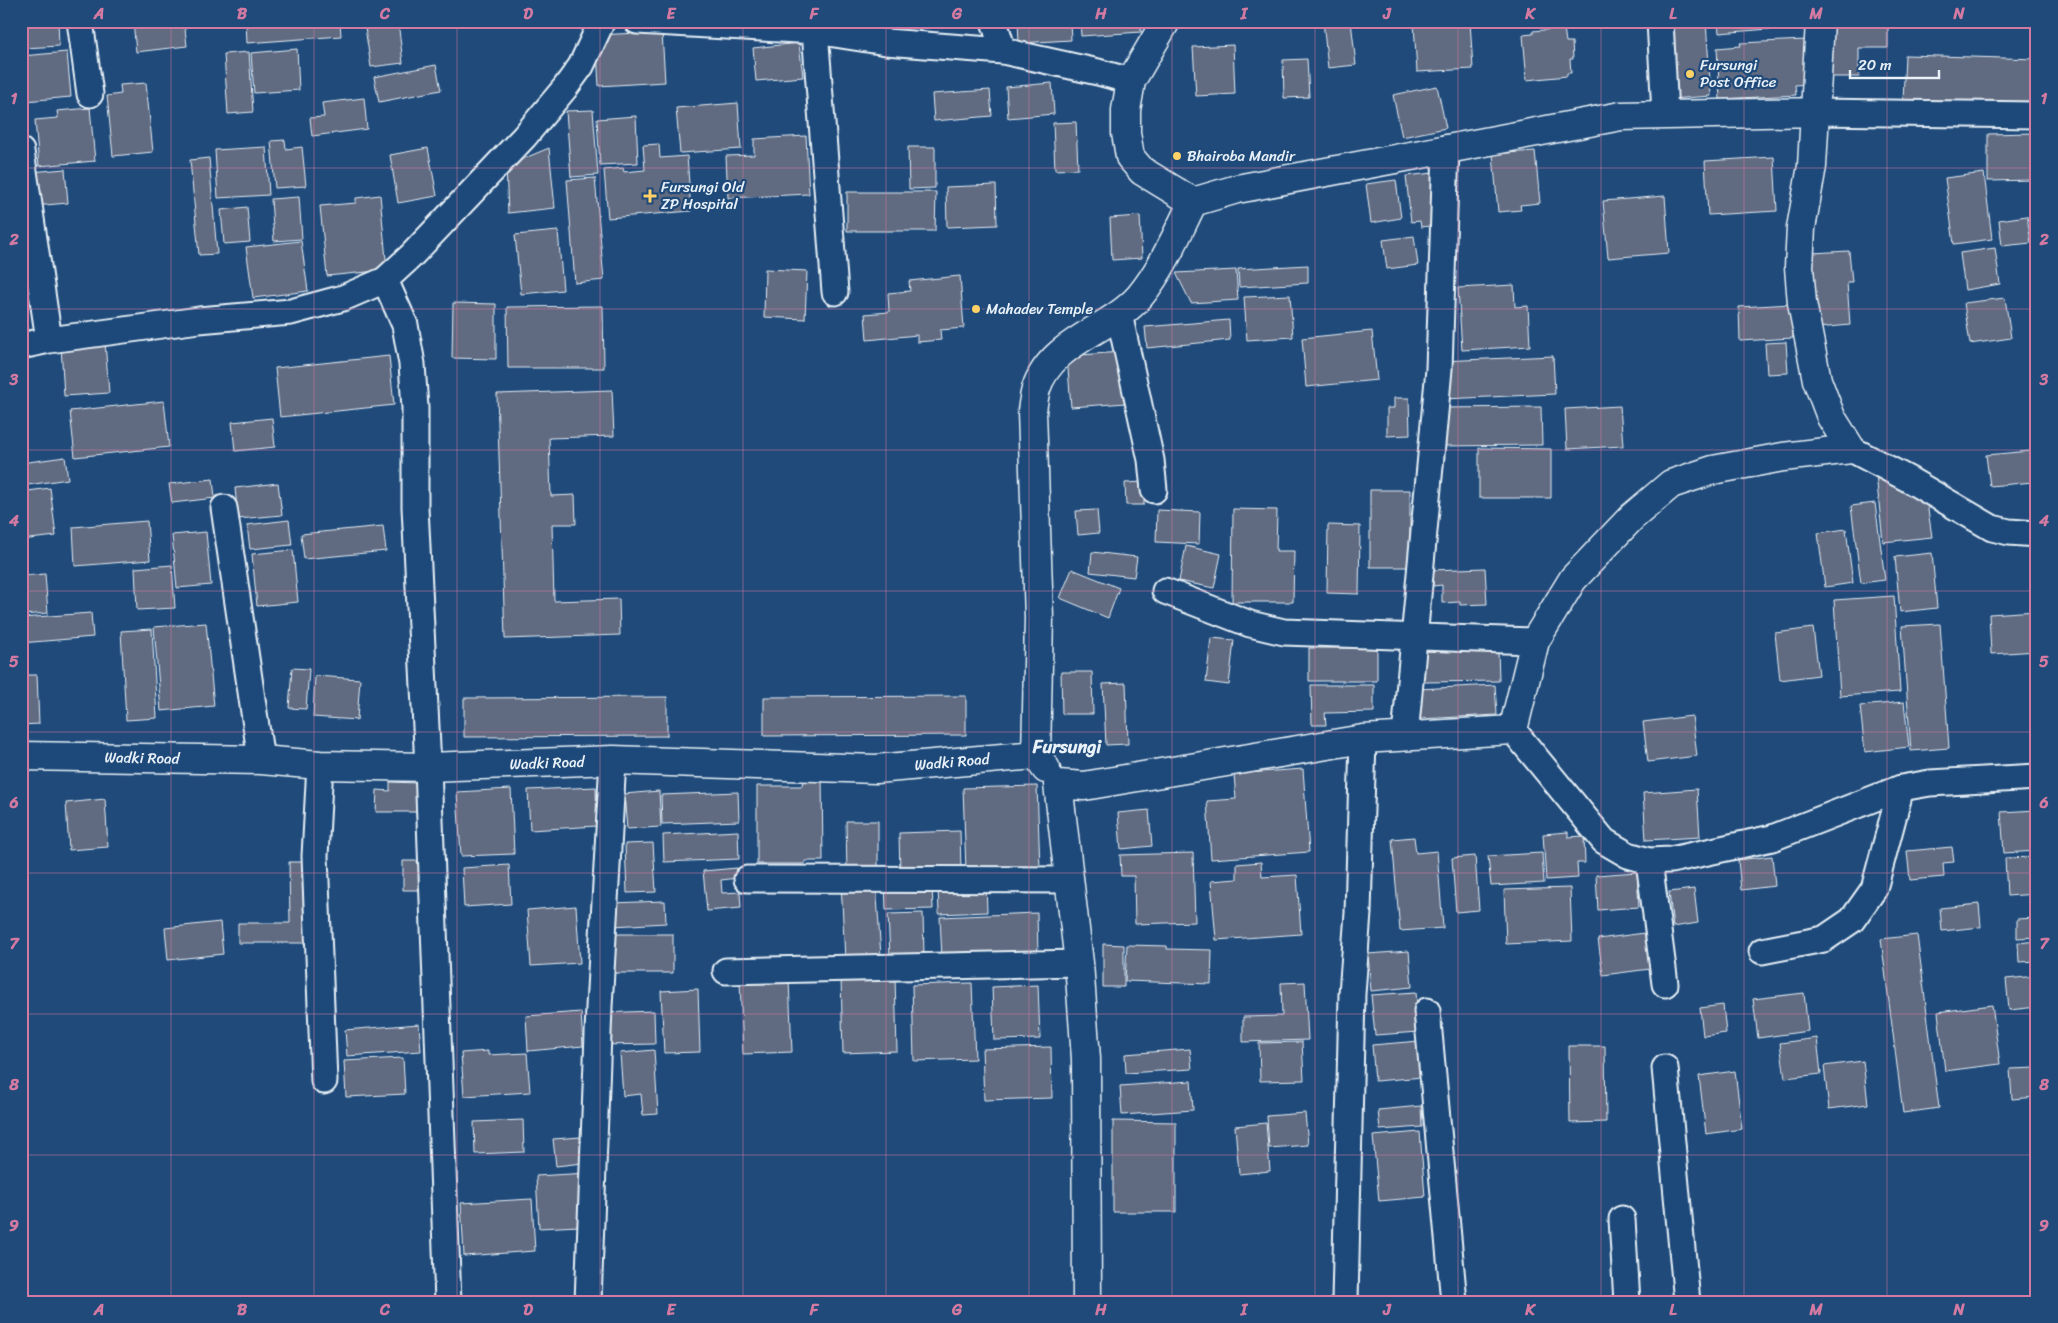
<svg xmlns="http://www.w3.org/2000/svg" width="2058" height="1323" font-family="Sriracha,sans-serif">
<rect width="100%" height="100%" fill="#1f4a7a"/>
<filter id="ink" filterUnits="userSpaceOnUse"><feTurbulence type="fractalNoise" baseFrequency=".02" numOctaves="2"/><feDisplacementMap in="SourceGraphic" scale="10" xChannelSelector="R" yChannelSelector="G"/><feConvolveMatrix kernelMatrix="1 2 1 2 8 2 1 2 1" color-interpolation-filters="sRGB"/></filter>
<g filter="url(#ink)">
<path fill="#606a81" stroke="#e8f1f8" d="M 22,21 L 58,21 L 59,46 L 24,48 Z
M 133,21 L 184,21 L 187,46 L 136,52 Z
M 246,21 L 340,21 L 341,36 L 247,43 Z
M 364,21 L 398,21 L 403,63 L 371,67 Z
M 827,21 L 873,21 L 873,23 L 827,27 Z
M 905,21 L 931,21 L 932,26 L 905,27 Z
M 1018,21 L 1070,21 L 1071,40 L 1019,43 Z
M 1080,21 L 1140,21 L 1141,32 L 1081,36 Z
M 1244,21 L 1275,21 L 1275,23 L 1244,24 Z
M 1323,21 L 1351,21 L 1356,65 L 1328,68 Z
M 1453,21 L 1470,21 L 1473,69 L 1417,72 L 1414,24 Z
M 1665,21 L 1706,21 L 1711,96 L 1670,99 Z
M 1718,21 L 1793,21 L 1794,27 L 1719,33 Z
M 1831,21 L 1888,21 L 1888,48 L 1859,48 L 1859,77 L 1831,77 Z
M 1564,28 L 1566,42 L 1572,42 L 1573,59 L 1570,59 L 1571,73 L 1567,73 L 1567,76 L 1527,80 L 1523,35 L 1533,34 L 1533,31 Z
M 662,32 L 665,82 L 599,86 L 596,35 Z
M 1806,40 L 1808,84 L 1795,85 L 1796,95 L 1720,99 L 1717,48 L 1741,46 L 1740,43 Z
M 799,43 L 803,77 L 756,81 L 753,48 Z
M 1233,45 L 1235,94 L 1196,96 L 1193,47 Z
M 297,49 L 299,90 L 254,93 L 251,53 Z
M 67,52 L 71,97 L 25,101 L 22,56 Z
M 249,52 L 253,112 L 228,114 L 224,54 Z
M 1905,55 L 2037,59 L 2037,105 L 1903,102 Z
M 1307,59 L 1309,97 L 1284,98 L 1283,60 Z
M 436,65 L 441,90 L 379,102 L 374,77 Z
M 146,83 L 153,152 L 113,156 L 107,96 L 121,94 L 120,85 Z
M 1052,83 L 1054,114 L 1008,118 L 1006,87 Z
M 1437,86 L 1446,128 L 1402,137 L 1393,95 Z
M 990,90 L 992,116 L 934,121 L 932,94 Z
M 364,98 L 367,129 L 312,136 L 310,118 L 324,117 L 322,103 Z
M 738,103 L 741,149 L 680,153 L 676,108 Z
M 90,108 L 95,161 L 39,166 L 35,120 L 58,118 L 57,111 Z
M 593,110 L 598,175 L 571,177 L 566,111 Z
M 636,116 L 638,163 L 600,165 L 597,119 Z
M 1076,122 L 1078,169 L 1055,170 L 1053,123 Z
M 2033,133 L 2033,180 L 1988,181 L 1988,134 Z
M 806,136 L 809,194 L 728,198 L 726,156 L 754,155 L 754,139 Z
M 285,140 L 286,149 L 302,147 L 306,186 L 275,188 L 271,141 Z
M 659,144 L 660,158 L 687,156 L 691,211 L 608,218 L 604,170 L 623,168 L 624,172 L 645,170 L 643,145 Z
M 266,147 L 269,195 L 218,198 L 215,150 Z
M 908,147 L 935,147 L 935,188 L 909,189 Z
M 428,148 L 437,196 L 398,203 L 390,155 Z
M 549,148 L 555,208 L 508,213 L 506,166 Z
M 1535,151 L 1540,203 L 1520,205 L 1521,210 L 1498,212 L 1493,154 Z
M 1774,157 L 1777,211 L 1708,215 L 1705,161 Z
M 209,158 L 217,254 L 199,255 L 190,160 Z
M 65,169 L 68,203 L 34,206 L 31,172 Z
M 1433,173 L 1438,225 L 1421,227 L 1420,221 L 1411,222 L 1406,176 Z
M 1984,173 L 1992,239 L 1954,244 L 1945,178 Z
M 595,178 L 604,280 L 575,283 L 567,180 Z
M 1396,180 L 1401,218 L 1371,223 L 1366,184 Z
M 996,185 L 997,225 L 947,227 L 946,187 Z
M 847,192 L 936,192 L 935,231 L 847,231 Z
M 380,195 L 387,270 L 327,276 L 320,206 L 356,203 L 356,198 Z
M 1665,196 L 1669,253 L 1608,258 L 1603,201 Z
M 299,197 L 302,239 L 274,241 L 271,199 Z
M 247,207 L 250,242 L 224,244 L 221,210 Z
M 1140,216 L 1142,258 L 1112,260 L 1110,218 Z
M 2027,216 L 2031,243 L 2002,246 L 1999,220 Z
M 558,231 L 563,290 L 521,294 L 515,235 Z
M 1414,236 L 1418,265 L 1387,269 L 1383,240 Z
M 301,241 L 308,291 L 253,298 L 246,247 Z
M 1995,248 L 2000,284 L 1965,290 L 1960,253 Z
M 1849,251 L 1852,282 L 1847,282 L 1850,325 L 1818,328 L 1812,253 Z
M 1308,265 L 1308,283 L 1239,287 L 1238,269 Z
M 765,269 L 807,271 L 805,319 L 764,317 Z
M 1236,270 L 1238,300 L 1191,303 L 1176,273 Z
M 21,276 L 29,336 L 21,337 Z
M 960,276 L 964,328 L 940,330 L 941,340 L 917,342 L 917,335 L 867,340 L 865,314 L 889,312 L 888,293 L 910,291 L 909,281 Z
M 1514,285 L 1515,307 L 1528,306 L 1530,346 L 1462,350 L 1458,288 Z
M 1290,295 L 1293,337 L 1247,340 L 1244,297 Z
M 2005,298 L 2011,338 L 1970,344 L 1964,303 Z
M 453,303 L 496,304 L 496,359 L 452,358 Z
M 1792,304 L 1793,338 L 1740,341 L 1739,307 Z
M 603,306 L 604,368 L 508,368 L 507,307 Z
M 1229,320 L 1230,340 L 1147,348 L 1145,327 Z
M 1372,331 L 1377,380 L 1306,387 L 1302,338 Z
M 105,342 L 109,393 L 64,396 L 61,346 Z
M 1786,342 L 1788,373 L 1767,374 L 1765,343 Z
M 1122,352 L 1126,403 L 1071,407 L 1067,356 Z
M 389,356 L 394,405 L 280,417 L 275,368 Z
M 1553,356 L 1555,394 L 1444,399 L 1442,361 Z
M 612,390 L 614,436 L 549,438 L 551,496 L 575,495 L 576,524 L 552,524 L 554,601 L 619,599 L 620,635 L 505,639 L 497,394 Z
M 1394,398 L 1409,398 L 1410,435 L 1387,436 L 1387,408 L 1394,408 Z
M 164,401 L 169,447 L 75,457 L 70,411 Z
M 1620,406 L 1623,446 L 1567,449 L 1565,409 Z
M 1541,407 L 1542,445 L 1441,446 L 1441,408 Z
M 272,418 L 275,447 L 235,451 L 232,422 Z
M 1479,448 L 1551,449 L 1551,498 L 1479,498 Z
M 2030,451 L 2033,482 L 1990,486 L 1986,455 Z
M 65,457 L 68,479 L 21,486 L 21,463 Z
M 1876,474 L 1927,503 L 1932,537 L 1883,542 Z
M 213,479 L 215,498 L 172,503 L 169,484 Z
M 1144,482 L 1144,505 L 1126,505 L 1125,483 Z
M 278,483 L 282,515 L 238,519 L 235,488 Z
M 50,488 L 56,536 L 21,540 L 21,492 Z
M 1370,490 L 1410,490 L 1410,567 L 1370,567 Z
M 1875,503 L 1885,580 L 1861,583 L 1851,506 Z
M 1233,509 L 1277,510 L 1276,551 L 1294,551 L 1293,602 L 1232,602 Z
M 1097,510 L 1099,533 L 1078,535 L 1076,511 Z
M 1157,510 L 1200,512 L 1199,544 L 1156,542 Z
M 289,520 L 292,545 L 250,549 L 247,525 Z
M 147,521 L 150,560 L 75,566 L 73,527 Z
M 1328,525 L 1360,526 L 1359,594 L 1327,593 Z
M 383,526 L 386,551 L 304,559 L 301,534 Z
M 1846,529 L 1853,583 L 1825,587 L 1818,533 Z
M 206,532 L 211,585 L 177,588 L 172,535 Z
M 1186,546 L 1221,554 L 1214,588 L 1179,581 Z
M 293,550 L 298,602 L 257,606 L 252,554 Z
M 1092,552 L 1137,557 L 1134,577 L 1090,572 Z
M 1932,553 L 1937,608 L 1900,612 L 1895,557 Z
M 172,565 L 175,608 L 137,610 L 135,568 Z
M 1485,568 L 1487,604 L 1460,605 L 1460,602 L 1442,603 L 1442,585 L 1433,586 L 1432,570 Z
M 1072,569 L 1119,588 L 1108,618 L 1060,598 Z
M 45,574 L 48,613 L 21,615 L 21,576 Z
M 1894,596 L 1900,692 L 1840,696 L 1834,600 Z
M 2037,611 L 2037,651 L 1991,654 L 1989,614 Z
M 91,613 L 93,637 L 21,643 L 21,618 Z
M 206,623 L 214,706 L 161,711 L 154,627 Z
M 1940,624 L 1949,748 L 1911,751 L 1902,626 Z
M 1813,628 L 1819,675 L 1780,680 L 1775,633 Z
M 152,629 L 157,718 L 126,720 L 121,631 Z
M 1211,638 L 1234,640 L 1229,685 L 1206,682 Z
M 1309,648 L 1377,648 L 1377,681 L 1309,681 Z
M 1498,649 L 1499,681 L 1424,682 L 1424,651 Z
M 292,668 L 309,669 L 306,709 L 289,708 Z
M 1061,672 L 1092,672 L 1093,714 L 1062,714 Z
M 21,675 L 37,675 L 39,724 L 21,725 Z
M 315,676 L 360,679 L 357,720 L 313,717 Z
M 1126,683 L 1128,744 L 1106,745 L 1103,684 Z
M 1311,685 L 1374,685 L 1374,712 L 1325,713 L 1326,725 L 1312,725 Z
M 1495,685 L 1497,715 L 1420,719 L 1419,689 Z
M 966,696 L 966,735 L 764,736 L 764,697 Z
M 667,697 L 667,736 L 464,737 L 464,698 Z
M 1904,702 L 1909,747 L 1865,752 L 1860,706 Z
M 1692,716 L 1697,756 L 1648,762 L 1643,722 Z
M 1303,769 L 1309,852 L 1211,859 L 1207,801 L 1236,799 L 1234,774 Z
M 803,778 L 822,778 L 823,861 L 805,861 L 805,864 L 757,864 L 757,786 L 802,786 Z
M 390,782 L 418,783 L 418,812 L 376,812 L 377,790 L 390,791 Z
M 1037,786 L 1040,868 L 966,871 L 963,788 Z
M 596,787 L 597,826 L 530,830 L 528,790 Z
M 511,789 L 514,854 L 461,856 L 457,792 Z
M 1697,789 L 1700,837 L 1646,840 L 1643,793 Z
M 659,791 L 661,827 L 627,829 L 624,794 Z
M 738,792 L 739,821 L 662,824 L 661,795 Z
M 105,799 L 108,847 L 69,850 L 66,803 Z
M 1149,810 L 1152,846 L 1121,849 L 1118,813 Z
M 2037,810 L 2037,851 L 2004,853 L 2001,812 Z
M 846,821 L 878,821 L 878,874 L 847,874 Z
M 738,831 L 739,859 L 664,862 L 663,835 Z
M 960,831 L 961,871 L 900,873 L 899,833 Z
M 1568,832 L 1568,837 L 1584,836 L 1585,863 L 1577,863 L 1578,878 L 1546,880 L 1543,834 Z
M 1414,837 L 1416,853 L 1437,851 L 1443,928 L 1400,931 L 1392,839 Z
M 653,843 L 656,892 L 627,893 L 625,844 Z
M 1952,847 L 1954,862 L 1943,863 L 1944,877 L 1910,880 L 1907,851 Z
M 1193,853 L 1195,922 L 1135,924 L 1134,876 L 1121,876 L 1120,855 Z
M 1542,853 L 1544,883 L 1491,886 L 1488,856 Z
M 1475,856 L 1479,910 L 1456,912 L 1452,858 Z
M 1772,856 L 1775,886 L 1741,890 L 1738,860 Z
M 2037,857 L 2037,894 L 2007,896 L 2005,858 Z
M 403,861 L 421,861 L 421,890 L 403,890 Z
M 289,862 L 307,862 L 307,943 L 238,943 L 238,923 L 290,923 Z
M 1261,862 L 1262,877 L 1297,875 L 1301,934 L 1216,940 L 1211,881 L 1237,879 L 1237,864 Z
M 509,865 L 511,904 L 464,907 L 462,868 Z
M 737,868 L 738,878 L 721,880 L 722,893 L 740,892 L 741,908 L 707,911 L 703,871 Z
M 1637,872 L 1639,907 L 1598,910 L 1596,875 Z
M 876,881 L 881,957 L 845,959 L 841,883 Z
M 885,883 L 932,884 L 933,909 L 886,910 Z
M 986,885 L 987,912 L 939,914 L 938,886 Z
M 1570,888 L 1572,941 L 1506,944 L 1504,890 Z
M 1694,889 L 1698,923 L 1673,927 L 1669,892 Z
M 665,901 L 666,923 L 613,926 L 612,903 Z
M 1979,904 L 1981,927 L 1942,931 L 1940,908 Z
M 576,906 L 580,963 L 531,966 L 527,910 Z
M 923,913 L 924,956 L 890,957 L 888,914 Z
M 1037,913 L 1038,955 L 942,958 L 940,917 Z
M 2037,918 L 2037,937 L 2017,938 L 2017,919 Z
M 220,922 L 223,954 L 168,960 L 165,928 Z
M 1645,933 L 1650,969 L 1603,975 L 1598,939 Z
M 608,934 L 673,934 L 673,973 L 608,973 Z
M 1917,935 L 1939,1108 L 1903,1113 L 1881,939 Z
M 2037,941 L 2037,961 L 2019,962 L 2018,943 Z
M 1103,944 L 1124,945 L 1124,987 L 1103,987 Z
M 1127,945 L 1167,946 L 1167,949 L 1212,950 L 1211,984 L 1125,981 Z
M 1409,951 L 1412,987 L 1371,991 L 1368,954 Z
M 2037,976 L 2037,1007 L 2009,1010 L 2006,979 Z
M 895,978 L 897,1051 L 843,1053 L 841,979 Z
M 789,980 L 792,1052 L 743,1054 L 740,981 Z
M 1305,982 L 1308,1040 L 1243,1042 L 1243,1017 L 1282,1016 L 1281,983 Z
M 972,983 L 975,1059 L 914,1061 L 912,985 Z
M 1038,985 L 1040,1039 L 994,1040 L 992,987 Z
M 698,989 L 700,1052 L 664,1053 L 661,991 Z
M 1416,992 L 1419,1032 L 1375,1035 L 1371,995 Z
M 1804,993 L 1808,1031 L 1758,1038 L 1753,999 Z
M 1723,1005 L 1726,1033 L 1703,1036 L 1700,1008 Z
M 1992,1005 L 2000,1064 L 1945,1071 L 1938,1012 Z
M 654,1011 L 655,1044 L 601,1045 L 600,1013 Z
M 581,1012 L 583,1046 L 528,1051 L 526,1016 Z
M 419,1024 L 421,1051 L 347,1056 L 345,1030 Z
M 1817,1038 L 1821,1074 L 1785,1078 L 1780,1043 Z
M 1420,1041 L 1423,1077 L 1375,1081 L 1372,1045 Z
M 1302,1042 L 1304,1080 L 1260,1081 L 1259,1043 Z
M 1569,1046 L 1605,1046 L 1606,1122 L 1570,1123 Z
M 1051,1047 L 1052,1098 L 984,1100 L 982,1049 Z
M 1190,1049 L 1192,1069 L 1126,1073 L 1125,1054 Z
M 654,1050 L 658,1114 L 643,1115 L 641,1094 L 623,1096 L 620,1053 Z
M 488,1051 L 488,1055 L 527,1053 L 530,1092 L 464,1096 L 461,1053 Z
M 403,1058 L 405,1094 L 346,1097 L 344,1061 Z
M 1863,1061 L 1868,1104 L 1829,1109 L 1824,1066 Z
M 2037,1068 L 2037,1097 L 2012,1099 L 2010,1069 Z
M 1735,1071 L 1742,1129 L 1706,1134 L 1699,1076 Z
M 1191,1081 L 1193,1110 L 1122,1115 L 1120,1086 Z
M 1421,1106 L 1422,1127 L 1380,1130 L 1378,1110 Z
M 1305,1113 L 1308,1145 L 1269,1148 L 1267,1116 Z
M 523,1120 L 524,1152 L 475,1154 L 474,1122 Z
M 1113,1121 L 1176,1122 L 1176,1212 L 1113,1212 Z
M 1266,1123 L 1270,1171 L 1239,1174 L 1235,1126 Z
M 1420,1132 L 1425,1197 L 1379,1201 L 1373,1136 Z
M 581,1137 L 583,1163 L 556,1166 L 553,1139 Z
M 588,1173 L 588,1209 L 578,1209 L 579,1226 L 539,1228 L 536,1176 Z
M 532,1199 L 535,1251 L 464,1256 L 461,1203 Z"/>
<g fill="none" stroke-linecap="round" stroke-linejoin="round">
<g stroke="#e8f1f8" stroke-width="29">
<path id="minor" d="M 80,21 L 90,94
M 637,21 L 815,31 L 886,42 L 1003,51 L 1098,72 L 1131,81
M 994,21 L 1003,51
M 1660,21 L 1665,114
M 815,31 L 835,292
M 1816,112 L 2037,115
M 21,151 L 49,340
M 385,280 L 405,325 L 412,364 L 415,408 L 415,507 L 428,767 L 448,1302
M 1119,314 L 1151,460 L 1154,490
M 21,346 L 49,340 L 199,320 L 291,312 L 343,298 L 385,280 L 410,257 L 524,137 L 565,88 L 581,66 L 602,21
M 1851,449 L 1908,479 L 1992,528 L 2009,532 L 2037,534
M 224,508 L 261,760
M 1165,591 L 1250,624 L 1284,632 L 1535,641
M 1513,730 L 1604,841 L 1628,855 L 1649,861 L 1671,860 L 1772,838 L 1901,788 L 1930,783 L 2037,777
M 1405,736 L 1439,369 L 1446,148
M 320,765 L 315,856 L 324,1081
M 1649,861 L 1665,984
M 747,879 L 1070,880
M 1762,951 L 1824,939 L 1852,920 L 1874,889 L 1901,788
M 726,971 L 1079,963
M 1427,1011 L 1454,1302
M 1665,1068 L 1687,1302
M 1622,1219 L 1627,1302
M 588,1302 L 599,1007 L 613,760
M 1345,1302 L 1352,994 L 1358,913 L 1363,739"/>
</g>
<g stroke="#e8f1f8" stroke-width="31">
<path id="tertiary" d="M 1166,21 L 1131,81 L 1126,110 L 1126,133 L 1130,157 L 1142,171 L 1193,202
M 1036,755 L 1039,618 L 1032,411 C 1033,404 1034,396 1036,389 C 1051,341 1110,331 1140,296 C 1163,268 1177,234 1193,202 L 1237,189 L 1621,116 L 1816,112
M 21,756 L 261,760 L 320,765 L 428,767 L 613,760 L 876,769 L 1036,755 L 1046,769
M 1058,784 L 1084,786 L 1363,739 L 1513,730 L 1535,641 L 1573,579 L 1632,517 L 1671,484 L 1713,470 L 1783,457 L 1851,449 L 1831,417 L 1817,380 L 1802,303 L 1799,267 L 1801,228 L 1812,166 L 1820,21
M 1058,784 L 1079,963 L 1086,1059 L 1087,1302"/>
</g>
<use href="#minor" stroke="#1f4a7a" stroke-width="25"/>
<use href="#tertiary" stroke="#1f4a7a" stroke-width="28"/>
</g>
</g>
<path fill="none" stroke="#d37aa2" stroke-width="1" stroke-opacity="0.55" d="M 171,21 L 171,1302M 314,21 L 314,1302M 457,21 L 457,1302M 600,21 L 600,1302M 743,21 L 743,1302M 886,21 L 886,1302M 1029,21 L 1029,1302M 1172,21 L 1172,1302M 1315,21 L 1315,1302M 1458,21 L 1458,1302M 1601,21 L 1601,1302M 1744,21 L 1744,1302M 1887,21 L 1887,1302M 21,168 L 2037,168M 21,309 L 2037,309M 21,450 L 2037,450M 21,591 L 2037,591M 21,732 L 2037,732M 21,873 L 2037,873M 21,1014 L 2037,1014M 21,1155 L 2037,1155"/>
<g fill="#ffd166" stroke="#1f4a7a" stroke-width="2">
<circle cx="1690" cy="74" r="5"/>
<circle cx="1177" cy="156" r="5"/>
<path d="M647.5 188.5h5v5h5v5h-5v5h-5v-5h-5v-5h5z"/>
<circle cx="976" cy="309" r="5"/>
</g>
<g text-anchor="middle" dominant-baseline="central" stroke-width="4.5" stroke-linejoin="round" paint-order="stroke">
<g font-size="15" fill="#e8f1f8" stroke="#1f4a7a" text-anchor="start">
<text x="1700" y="65">Fursungi<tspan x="1700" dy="17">Post Office</tspan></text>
<text x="1187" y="156">Bhairoba Mandir</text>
<text x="661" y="187">Fursungi Old<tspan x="661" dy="17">ZP Hospital</tspan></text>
<text x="986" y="309">Mahadev Temple</text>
</g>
<g font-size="15" fill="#e8f1f8" stroke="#1f4a7a">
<text transform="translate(142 758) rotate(1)">Wadki Road</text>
<text transform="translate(952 762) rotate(-5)">Wadki Road</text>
<text transform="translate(547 763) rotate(-2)">Wadki Road</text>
</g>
<g font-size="18" font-weight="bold" fill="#e8f1f8" stroke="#1f4a7a">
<text x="1067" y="747">Fursungi</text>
</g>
</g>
<rect width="2058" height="1323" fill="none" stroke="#1f4a7a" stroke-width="55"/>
<path d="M1850 70v8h89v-8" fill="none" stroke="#e8f1f8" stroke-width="2.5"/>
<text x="1858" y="70" font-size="15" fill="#e8f1f8" stroke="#1f4a7a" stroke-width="4" paint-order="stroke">20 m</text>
<rect x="28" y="28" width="2002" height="1268" fill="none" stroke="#d37aa2" stroke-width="2"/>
<g font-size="16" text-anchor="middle" font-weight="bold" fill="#d37aa2">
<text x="99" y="19">A</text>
<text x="242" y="19">B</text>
<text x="385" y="19">C</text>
<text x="528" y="19">D</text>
<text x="671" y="19">E</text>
<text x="814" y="19">F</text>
<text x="957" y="19">G</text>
<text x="1101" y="19">H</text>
<text x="1244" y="19">I</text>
<text x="1387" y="19">J</text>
<text x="1530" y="19">K</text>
<text x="1673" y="19">L</text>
<text x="1816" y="19">M</text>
<text x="1959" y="19">N</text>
<text x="14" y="104">1</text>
<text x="2044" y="104">1</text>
<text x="14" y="245">2</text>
<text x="2044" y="245">2</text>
<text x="14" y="385">3</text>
<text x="2044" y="385">3</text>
<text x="14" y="526">4</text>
<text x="2044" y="526">4</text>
<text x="14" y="667">5</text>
<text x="2044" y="667">5</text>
<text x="14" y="808">6</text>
<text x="2044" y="808">6</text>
<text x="14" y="949">7</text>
<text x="2044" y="949">7</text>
<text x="14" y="1090">8</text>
<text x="2044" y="1090">8</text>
<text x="14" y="1231">9</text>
<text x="2044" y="1231">9</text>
<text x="99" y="1315">A</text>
<text x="242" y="1315">B</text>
<text x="385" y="1315">C</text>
<text x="528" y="1315">D</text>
<text x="671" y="1315">E</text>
<text x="814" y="1315">F</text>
<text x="957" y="1315">G</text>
<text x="1101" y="1315">H</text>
<text x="1244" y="1315">I</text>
<text x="1387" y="1315">J</text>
<text x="1530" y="1315">K</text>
<text x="1673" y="1315">L</text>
<text x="1816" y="1315">M</text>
<text x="1959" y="1315">N</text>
</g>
</svg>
